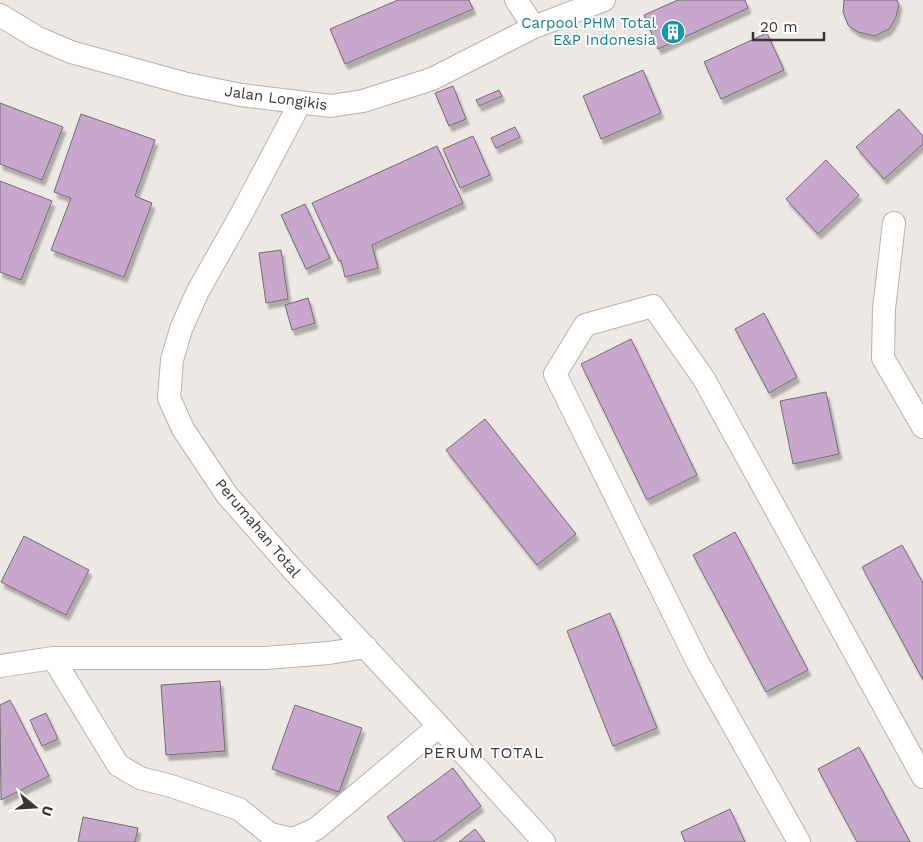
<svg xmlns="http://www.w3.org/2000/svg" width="923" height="842" font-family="'Work Sans',sans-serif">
<defs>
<filter id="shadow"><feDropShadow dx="3" dy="5.5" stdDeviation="1" flood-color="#0004"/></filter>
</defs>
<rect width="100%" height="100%" fill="#eee8e4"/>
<path fill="#c8a7cd" stroke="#716d72" filter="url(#shadow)" d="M 398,0 L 469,0 L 473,9 L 345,64 L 330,29 Z
M 678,0 L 745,0 L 748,8 L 658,49 L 644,15 Z
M 844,0 L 897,0 L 899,4 L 896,17 L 889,29 L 875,36 L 858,32 L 848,25 L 843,12 Z
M 767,33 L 784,70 L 721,99 L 704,62 Z
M 643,70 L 661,113 L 601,139 L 583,96 Z
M 453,86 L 466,119 L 449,126 L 435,93 Z
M 499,90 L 502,96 L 479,106 L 476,100 Z
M 0,103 L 63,127 L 42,180 L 0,164 Z
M 899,109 L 923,136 L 923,144 L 884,179 L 856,147 Z
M 81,114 L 155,140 L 135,196 L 152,203 L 124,277 L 51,250 L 71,198 L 54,192 Z
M 515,127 L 520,137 L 496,148 L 491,138 Z
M 473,136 L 490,175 L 460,188 L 443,149 Z
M 437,146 L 463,203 L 372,245 L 378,268 L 345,277 L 341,260 L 339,261 L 312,203 Z
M 826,160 L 859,195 L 818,234 L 786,199 Z
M 0,181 L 52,201 L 21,280 L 0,272 Z
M 305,204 L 330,258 L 306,269 L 281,215 Z
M 281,250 L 288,299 L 266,303 L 259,253 Z
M 308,298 L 315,323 L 292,330 L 285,305 Z
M 764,313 L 797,377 L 769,393 L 735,329 Z
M 631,339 L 697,475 L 647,500 L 581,364 Z
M 826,392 L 839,454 L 793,464 L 780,401 Z
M 485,419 L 576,534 L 537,565 L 446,450 Z
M 735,532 L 808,670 L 766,692 L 693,555 Z
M 24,536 L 89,570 L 66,615 L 1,582 Z
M 902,545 L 923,583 L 923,680 L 862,567 Z
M 610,613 L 657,728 L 613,746 L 567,631 Z
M 220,681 L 225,751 L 166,755 L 161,685 Z
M 10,700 L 49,776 L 1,800 L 0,705 Z
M 295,705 L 362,728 L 339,792 L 272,769 Z
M 46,713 L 58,739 L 42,746 L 30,720 Z
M 859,747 L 910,842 L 857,842 L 818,769 Z
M 453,768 L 481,806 L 433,842 L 405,842 L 387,817 Z
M 730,809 L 745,842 L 685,842 L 681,832 Z
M 83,817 L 138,828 L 135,842 L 78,842 Z
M 475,829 L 485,842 L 459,842 Z"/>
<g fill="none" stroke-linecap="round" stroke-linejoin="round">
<g stroke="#b6b1ad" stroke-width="24">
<path id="minor" d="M 516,0 L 534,27
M 0,15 L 36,37 L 71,52 L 187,84 L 241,95 L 331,106 L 363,101 L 432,79 L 534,27 L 604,0
M 300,103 L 242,213 L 198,291 L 181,329 L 172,360 L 169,398 L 183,429 L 227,495 L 293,570 L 439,726 L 544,842
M 894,223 L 884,309 L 883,358 L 923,427
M 53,658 L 118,765 L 140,778 L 171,786 L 239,809 L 270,834 L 293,839 L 316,829 L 439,726
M 0,666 L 53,658 L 265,658 L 329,653 L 366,647
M 799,842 L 697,661 L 555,374 L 585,325 L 653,306 L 704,379 L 923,777"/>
</g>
<use href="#minor" stroke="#fff" stroke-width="22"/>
</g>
<defs>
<g id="building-disc" transform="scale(1.25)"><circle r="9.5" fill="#0f9aa8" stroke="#fff"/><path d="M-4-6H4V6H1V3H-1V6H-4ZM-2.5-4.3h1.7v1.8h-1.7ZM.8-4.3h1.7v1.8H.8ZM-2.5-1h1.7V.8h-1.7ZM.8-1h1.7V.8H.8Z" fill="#fff"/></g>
</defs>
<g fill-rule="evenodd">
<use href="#building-disc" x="673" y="32"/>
</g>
<g text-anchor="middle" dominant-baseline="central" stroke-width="4" stroke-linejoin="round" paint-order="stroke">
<g font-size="15" fill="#0d838f" stroke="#fff" text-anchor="end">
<text x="656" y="23">Carpool PHM Total<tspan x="656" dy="17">E&amp;P Indonesia</tspan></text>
</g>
<g font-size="15" fill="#383634" stroke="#fff">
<text transform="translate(276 98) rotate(8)">Jalan Longikis</text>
<text transform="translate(258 528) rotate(50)">Perumahan Total</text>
</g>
<g font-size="16" letter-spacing="1" fill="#383634" stroke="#fff">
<text x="484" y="752">PERUM TOTAL</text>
</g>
</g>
<g transform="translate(35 807) rotate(108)" stroke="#ffffff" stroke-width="4" paint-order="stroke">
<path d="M0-4L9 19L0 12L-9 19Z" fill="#383634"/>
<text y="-8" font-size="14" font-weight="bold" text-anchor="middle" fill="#383634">U</text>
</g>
<path d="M753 32v8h71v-8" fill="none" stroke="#383634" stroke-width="2.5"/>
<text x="760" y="32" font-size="15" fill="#383634" stroke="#ffffff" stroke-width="4" paint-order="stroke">20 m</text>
</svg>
